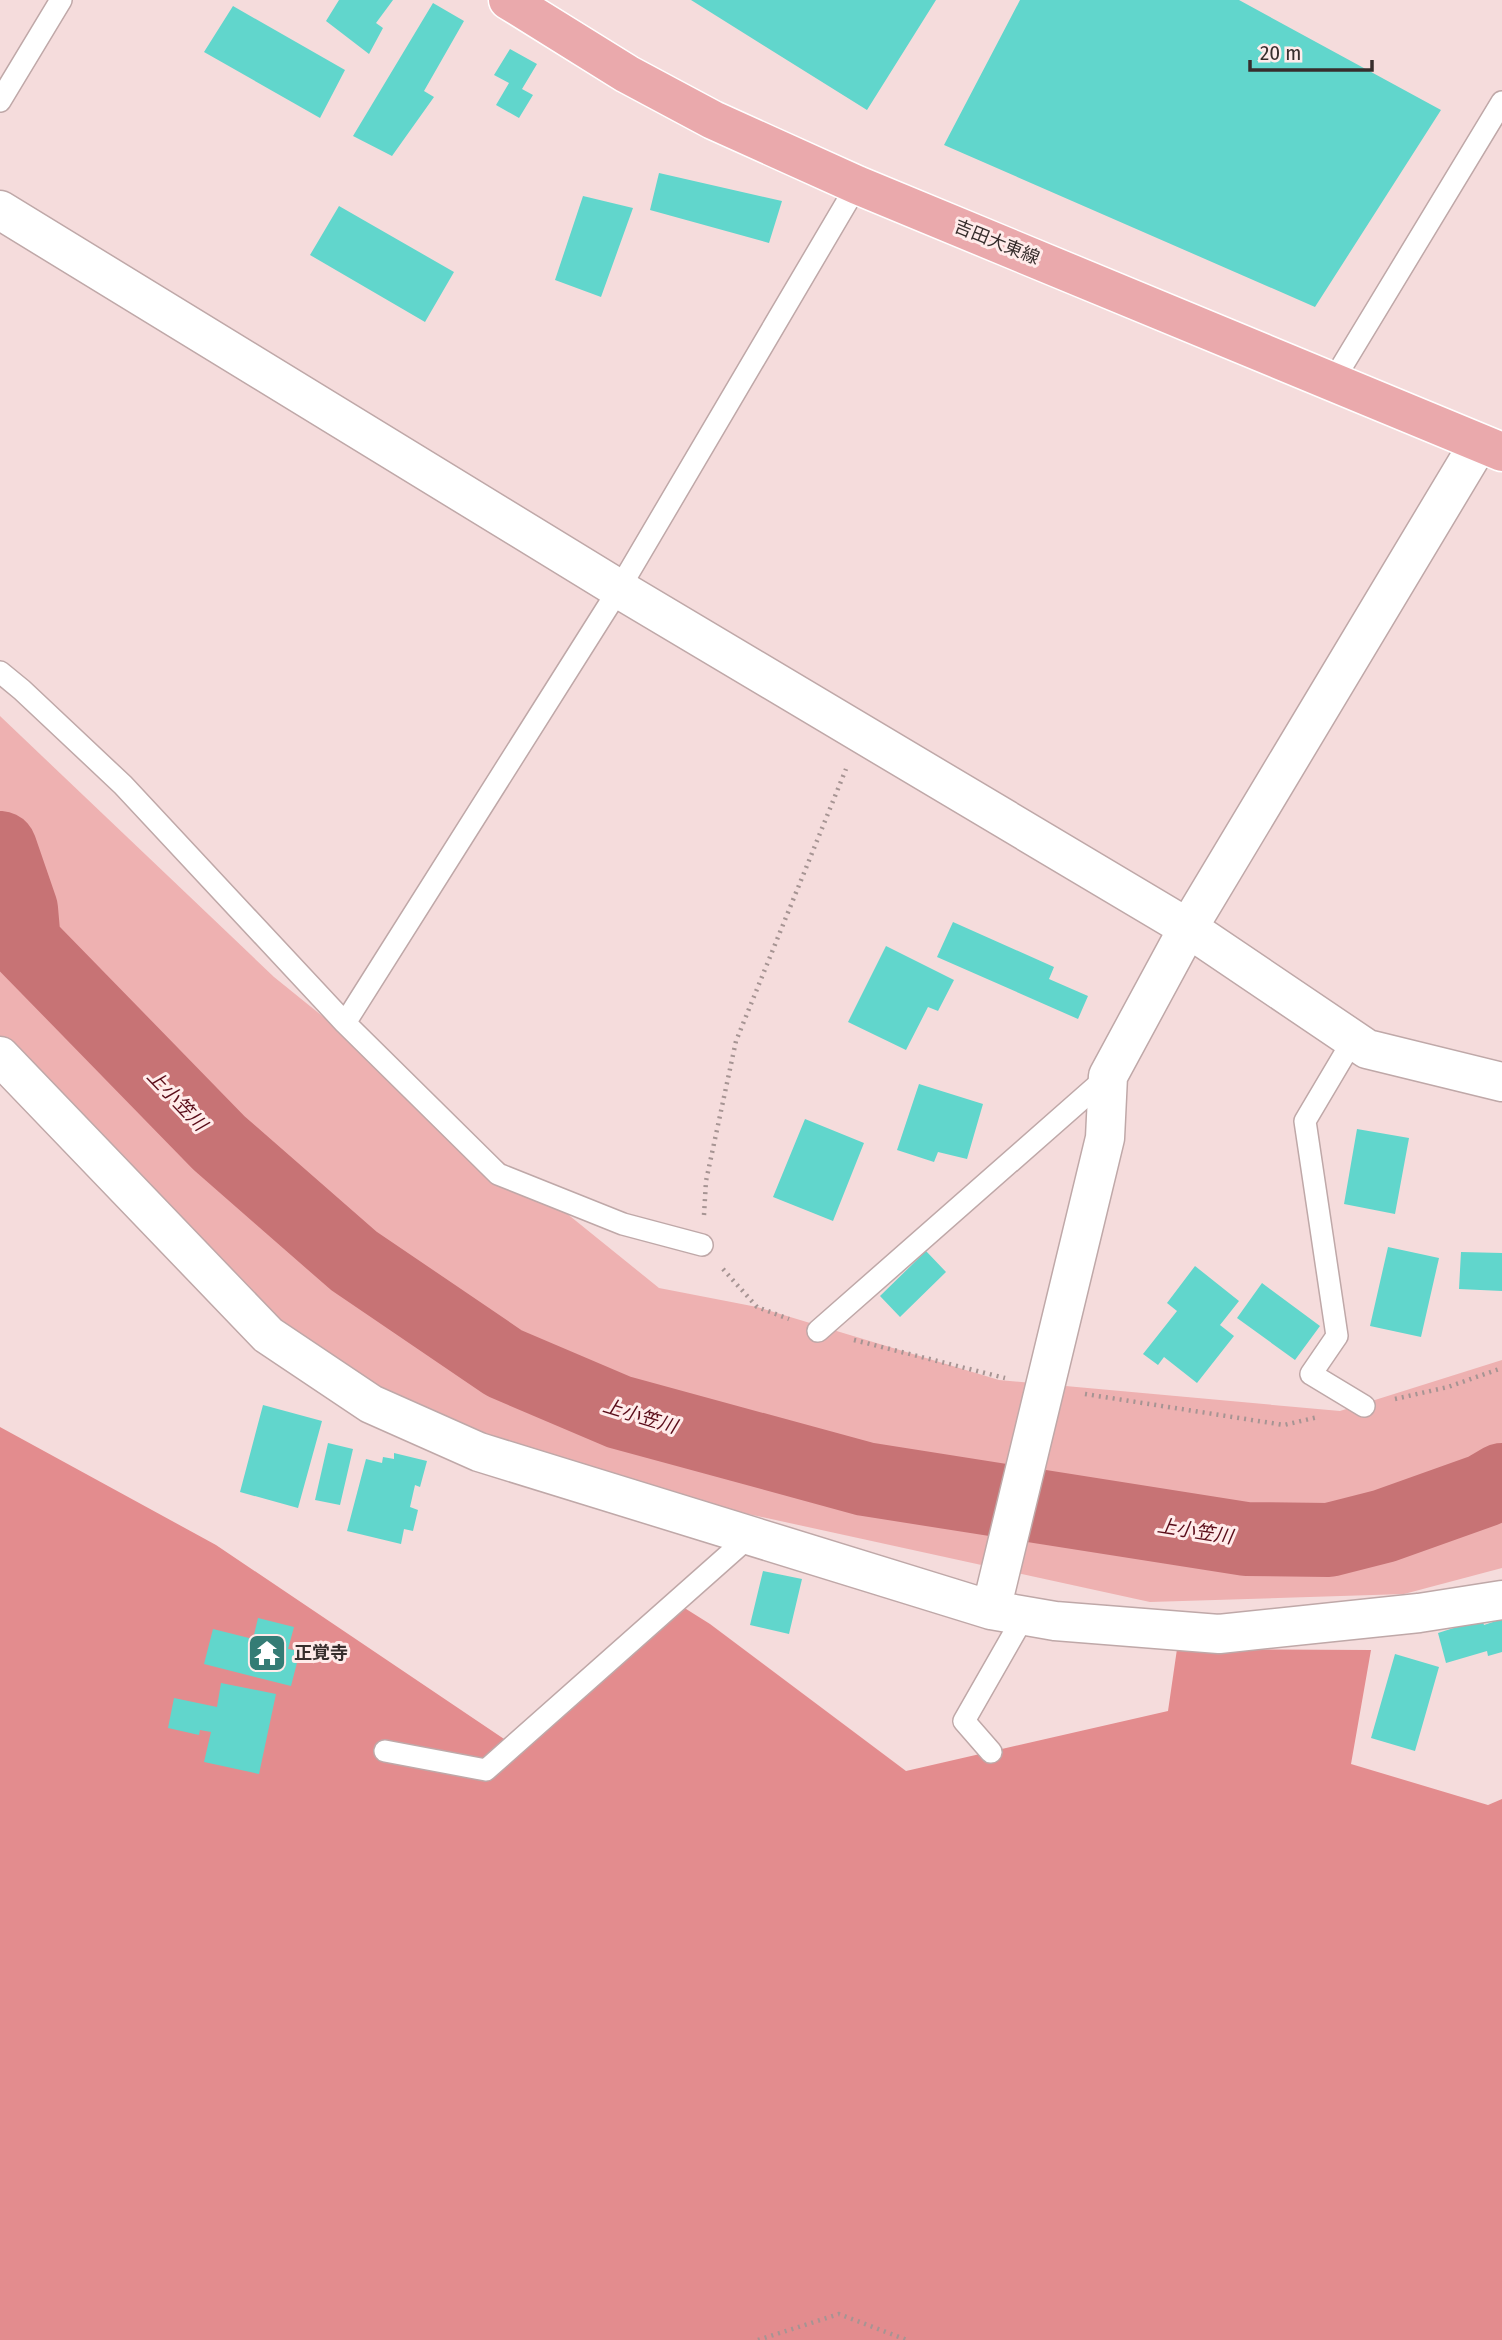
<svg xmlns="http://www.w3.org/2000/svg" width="1502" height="2340" font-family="'Fira Sans Condensed','Noto Sans JP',sans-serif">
<rect width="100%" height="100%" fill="#f5dcdc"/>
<path fill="#eeb1b1" d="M 0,716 L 274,977 L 659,1288 L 757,1307 L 999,1380 L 1340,1411 L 1502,1360 L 1502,1568 L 1404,1594 L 1150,1602 L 511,1462 L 371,1404 L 156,1219 L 0,1056 Z"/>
<path fill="#e38c8e" d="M 0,1427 L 216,1545 L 513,1745 L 675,1602 L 710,1624 L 906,1771 L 1168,1711 L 1177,1649 L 1371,1650 L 1351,1764 L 1488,1805 L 1502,1799 L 1502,2340 L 0,2340 Z"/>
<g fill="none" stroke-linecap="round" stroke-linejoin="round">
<path stroke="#c77375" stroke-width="74" d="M 0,848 L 21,909 L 24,943 L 219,1143 L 354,1261 L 504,1363 L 619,1412 L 865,1479 L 1246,1539 L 1329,1540 L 1384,1526 L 1485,1490 L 1502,1480"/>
</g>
<path fill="#61d6cc" d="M 339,0 L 393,0 L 376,23 L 383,28 L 369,54 L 326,21 Z
M 691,0 L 936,0 L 867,110 Z
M 1020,0 L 1239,0 L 1441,110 L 1315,307 L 944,145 Z
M 433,3 L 464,21 L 424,91 L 434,97 L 392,156 L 353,136 Z
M 233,6 L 345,70 L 320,118 L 204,52 Z
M 510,49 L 537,64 L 522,89 L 533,95 L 519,118 L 496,105 L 509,83 L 494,75 Z
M 659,173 L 782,201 L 769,243 L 650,210 Z
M 583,196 L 633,208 L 601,297 L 555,280 Z
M 339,206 L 454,272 L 425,322 L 310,255 Z
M 953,922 L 1054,967 L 1049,979 L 1088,996 L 1078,1019 L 937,957 Z
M 886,946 L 954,980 L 938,1011 L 928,1007 L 906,1050 L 848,1022 Z
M 919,1084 L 983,1104 L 967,1159 L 938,1152 L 934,1162 L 897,1150 Z
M 805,1119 L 864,1143 L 833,1221 L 773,1197 Z
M 1357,1129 L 1409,1138 L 1395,1214 L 1344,1204 Z
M 1388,1247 L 1439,1258 L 1421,1337 L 1370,1326 Z
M 926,1251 L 946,1272 L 900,1317 L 880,1296 Z
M 1461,1252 L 1502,1253 L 1502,1291 L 1459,1289 Z
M 1195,1266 L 1239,1301 L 1220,1325 L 1234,1336 L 1197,1383 L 1164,1357 L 1158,1365 L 1143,1354 L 1177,1311 L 1167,1303 Z
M 1262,1283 L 1320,1326 L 1295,1360 L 1237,1318 Z
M 263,1405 L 322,1421 L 298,1508 L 240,1492 Z
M 328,1443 L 353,1449 L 340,1505 L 315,1500 Z
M 394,1453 L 427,1461 L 420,1487 L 415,1485 L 410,1507 L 418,1510 L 413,1531 L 404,1529 L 401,1544 L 347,1531 L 366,1459 L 382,1463 L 383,1457 L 394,1459 Z
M 763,1571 L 802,1579 L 789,1634 L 750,1625 Z
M 258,1618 L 294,1627 L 288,1649 L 300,1651 L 291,1686 L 204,1664 L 213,1629 L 253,1639 Z
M 1482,1619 L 1484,1625 L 1502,1619 L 1502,1652 L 1488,1656 L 1487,1651 L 1446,1663 L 1438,1633 Z
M 1395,1654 L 1439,1667 L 1415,1751 L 1371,1738 Z
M 221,1683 L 276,1694 L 259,1774 L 204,1762 L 211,1732 L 200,1730 L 199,1735 L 168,1728 L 174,1698 L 217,1707 Z"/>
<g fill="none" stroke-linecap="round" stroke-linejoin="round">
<g stroke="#bfa8a8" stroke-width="24">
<path id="service" d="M 0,101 L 61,0
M 1333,381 L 1502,102
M 0,672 L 22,690 L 123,785 L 345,1023
M 1353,1040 L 1305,1121 L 1337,1336 L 1311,1374 L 1364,1406
M 702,1245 L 623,1224 L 498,1174 L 345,1023 L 619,589 L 857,185
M 818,1331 L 1108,1076
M 385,1751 L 486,1770 L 750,1536
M 991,1752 L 964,1721 L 1024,1616"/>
</g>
<g stroke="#bfa8a8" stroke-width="41">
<path id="minor" d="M 0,210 L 619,589 L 1188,928 L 1367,1049 L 1502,1082
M 0,1056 L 268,1335 L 371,1404 L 479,1452 L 991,1610 L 1055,1621 L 1219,1634 L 1419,1613 L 1502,1600
M 991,1610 L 1105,1138 L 1108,1076 L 1188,928 L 1479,443"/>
</g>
<g stroke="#fff" stroke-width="41">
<path id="primary" d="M 508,0 L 627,74 L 713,120 L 857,185 L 1502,452"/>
</g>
<path stroke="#a69493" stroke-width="4.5" stroke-dasharray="2 5" stroke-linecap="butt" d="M 704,1215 L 706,1181 L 736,1041 L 846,769
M 723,1269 L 757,1307 L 789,1319
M 854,1340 L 1005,1378
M 1085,1394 L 1284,1425 L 1318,1417
M 1395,1399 L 1448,1387 L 1502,1368
M 758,2340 L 839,2314 L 907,2340"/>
<use href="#service" stroke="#fff" stroke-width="21"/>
<use href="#minor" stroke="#fff" stroke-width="38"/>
<use href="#primary" stroke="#eaa9ac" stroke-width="38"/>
</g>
<defs>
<g id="temple-square" transform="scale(2.0125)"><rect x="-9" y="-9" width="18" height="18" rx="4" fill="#347c75" stroke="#ffebea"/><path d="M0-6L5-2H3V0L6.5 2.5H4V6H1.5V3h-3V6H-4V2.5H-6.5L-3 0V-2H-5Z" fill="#fff"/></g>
</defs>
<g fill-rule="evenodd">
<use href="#temple-square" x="267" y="1653"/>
</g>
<g text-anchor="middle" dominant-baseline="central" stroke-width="6" stroke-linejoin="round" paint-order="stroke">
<g font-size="18" fill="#372e2d" stroke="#ffebea">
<text transform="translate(997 242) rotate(22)">吉田大東線</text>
</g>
<g font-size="18" font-weight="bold" fill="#372e2d" stroke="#ffebea" text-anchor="start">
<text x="294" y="1653">正覚寺</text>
</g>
<g font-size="19" font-style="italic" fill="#5a0b18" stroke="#ffebea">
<text transform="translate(177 1100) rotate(46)">上小笠川</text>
<text transform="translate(640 1416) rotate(17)">上小笠川</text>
<text transform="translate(1195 1531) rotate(9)">上小笠川</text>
</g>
</g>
<path d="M1250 60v10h122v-10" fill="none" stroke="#372e2d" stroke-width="3.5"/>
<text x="1260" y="60" font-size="21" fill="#372e2d" stroke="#ffebea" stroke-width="5" paint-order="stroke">20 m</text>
</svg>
